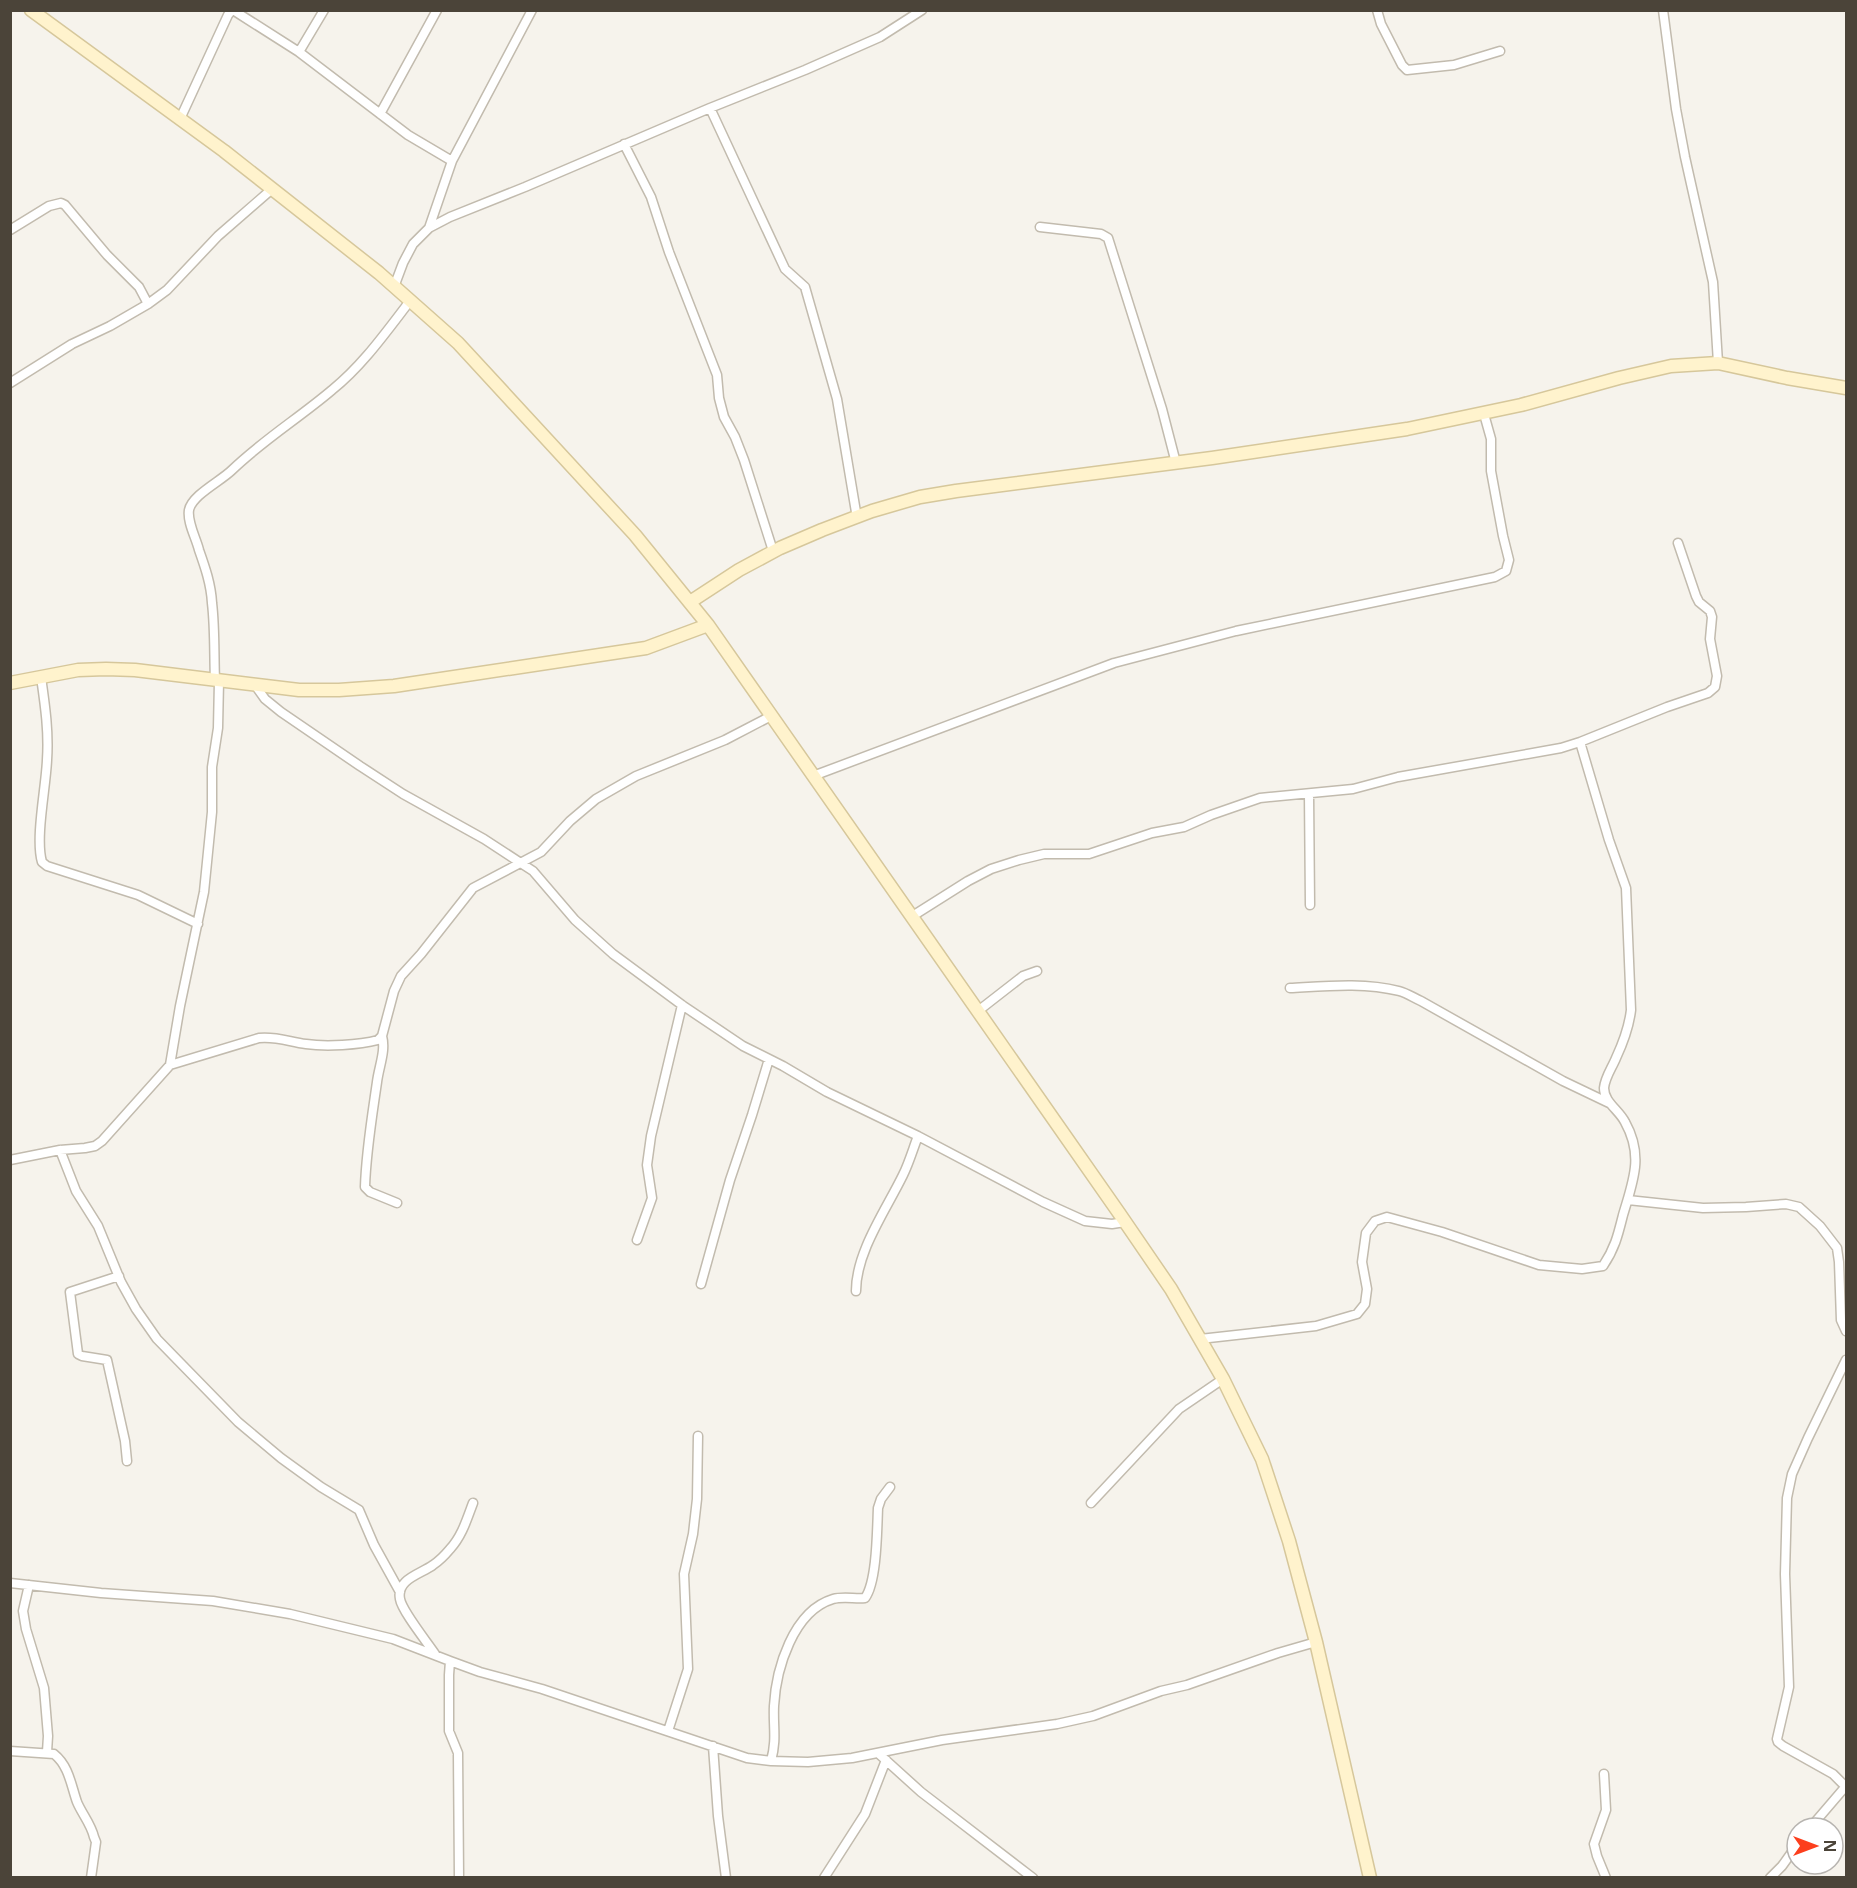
<svg xmlns="http://www.w3.org/2000/svg" width="1857" height="1888" font-family="'Noto Sans',sans-serif">
<rect width="100%" height="100%" fill="#f6f3ec"/>
<g fill="none" stroke-linecap="round" stroke-linejoin="round">
<g stroke="#c2bbae" stroke-width="11">
<path id="street" d="M 233,10 L 299,52 L 408,135 L 452,161
M 1377,10 L 1381,24 L 1402,65 L 1407,70 L 1454,65 L 1500,51
M 1663,10 L 1676,109 L 1685,157 L 1713,282 L 1718,363
M 299,52 L 324,10
M 710,108 L 785,269 L 805,287 L 837,399 L 857,518
M 380,114 L 437,10
M 180,119 L 228,15 L 232,10
M 624,144 L 651,197 L 669,252 L 717,375 L 719,398 L 724,417 L 735,437 L 744,460 L 773,551
M 1040,227 L 1101,234 L 1108,238 L 1162,409 L 1176,463
M 429,228 L 452,161 L 532,10
M 10,230 L 49,206 L 61,203 L 65,205 L 107,255 L 139,287 L 148,304
M 394,287 L 403,263 L 413,244 L 429,228 L 450,217 L 525,187 L 710,108 L 805,70 L 880,37 L 922,10
M 10,383 L 72,344 L 110,326 L 148,304 L 167,290 L 218,236 L 272,189
M 41,677 C 45,705 49,732 47,760 C 46,787 35,838 42,862 L 47,866 L 138,895 L 198,924
M 215,681 C 214,655 215,628 212,603 C 211,584 205,567 199,550 C 196,538 187,522 189,510 C 192,495 221,481 232,470 C 263,440 299,418 332,390 C 363,365 386,332 410,301
M 255,685 L 265,699 L 281,712 L 360,766 L 403,794 L 484,839 L 533,871 L 575,920 L 613,954 L 682,1005 L 743,1046 L 783,1066 L 827,1092 L 918,1136 L 1043,1202 L 1085,1221 L 1112,1224 L 1125,1222
M 813,776 L 1114,663 L 1236,631 L 1495,577 L 1506,571 L 1509,560 L 1503,536 L 1491,471 L 1491,439 L 1484,414
M 1309,794 L 1310,905
M 911,917 L 968,881 L 991,869 L 1019,860 L 1044,854 L 1089,854 L 1152,833 L 1184,827 L 1211,815 L 1260,798 L 1353,789 L 1398,777 L 1561,748 L 1580,742 L 1667,707 L 1708,693 L 1715,687 L 1717,676 L 1710,639 L 1712,617 L 1710,611 L 1699,602 L 1696,596 L 1678,543
M 1290,988 C 1326,986 1364,982 1399,991 C 1407,993 1414,998 1421,1001 L 1563,1081 L 1609,1103
M 978,1011 L 1023,976 L 1037,971
M 382,1036 C 386,1051 379,1066 377,1082 C 372,1117 366,1152 365,1187 L 370,1192 L 397,1203
M 170,1065 L 259,1038 C 276,1036 290,1042 306,1044 C 326,1047 359,1045 378,1040 L 382,1036 L 394,991 L 401,976 L 421,954 L 473,888 L 541,852 L 570,821 L 596,799 L 636,776 L 725,740 L 771,716
M 60,1150 L 76,1191 L 98,1226 L 121,1282 L 136,1309 L 157,1339 L 238,1422 L 281,1458 L 321,1487 L 359,1510 L 374,1545 L 400,1592
M 10,1160 L 60,1150 L 85,1148 L 95,1146 L 102,1141 L 170,1065 L 180,1006 L 204,892 L 212,812 L 212,767 L 218,728 L 219,681
M 1628,1200 L 1703,1208 L 1746,1207 L 1786,1204 L 1799,1207 L 1820,1226 L 1837,1248 L 1839,1262 L 1841,1320 L 1846,1331
M 637,1240 L 652,1198 L 647,1165 L 651,1136 L 682,1005
M 119,1276 L 70,1292 L 78,1354 L 82,1356 L 107,1360 L 125,1441 L 127,1461
M 701,1284 L 730,1180 L 752,1115 L 769,1059
M 856,1291 C 856,1252 886,1210 903,1175 C 909,1163 913,1149 918,1136
M 1200,1339 L 1316,1326 L 1357,1314 L 1365,1304 L 1367,1289 L 1362,1262 L 1366,1233 L 1375,1221 L 1387,1217 L 1442,1232 L 1539,1265 L 1582,1269 L 1603,1266 C 1615,1248 1618,1235 1623,1215 C 1633,1181 1644,1156 1625,1122 C 1619,1110 1604,1102 1604,1088 C 1605,1077 1612,1068 1616,1058 C 1623,1043 1629,1027 1631,1010 L 1626,888 L 1609,840 L 1580,742
M 1091,1503 L 1179,1409 L 1223,1379
M 10,1583 L 101,1593 L 213,1601 L 290,1614 L 393,1639 L 450,1661 L 449,1675 L 449,1731 L 458,1753 L 459,1878
M 29,1585 L 23,1611 L 26,1629 L 44,1688 L 48,1736 L 47,1752
M 435,1654 C 427,1642 402,1611 400,1599 C 396,1579 421,1574 433,1565 C 439,1561 445,1555 450,1549 C 462,1536 467,1519 473,1503
M 450,1661 L 480,1672 L 542,1689 L 747,1758 L 771,1761 L 808,1762 L 852,1758 L 942,1740 L 1057,1724 L 1093,1716 L 1161,1691 L 1187,1685 L 1278,1653 L 1316,1642
M 668,1731 L 688,1669 L 684,1574 L 693,1534 L 697,1499 L 698,1436
M 713,1746 L 718,1816 L 726,1878
M 10,1751 L 54,1754 C 69,1766 71,1785 77,1802 C 82,1814 91,1824 94,1837 L 96,1842 L 91,1878
M 879,1754 L 921,1792 L 1033,1878
M 771,1761 C 777,1739 773,1727 774,1706 C 776,1669 793,1611 833,1599 C 843,1596 855,1599 865,1598 C 877,1582 877,1530 878,1508 L 881,1499 L 890,1487
M 1604,1774 L 1606,1810 L 1594,1844 L 1597,1856 L 1606,1878
M 1846,1787 L 1833,1774 L 1783,1746 L 1778,1742 L 1777,1739 L 1789,1687 L 1785,1574 L 1787,1498 L 1792,1474 L 1808,1438 L 1846,1360
M 1810,1828 L 1846,1786
M 824,1878 L 865,1814 L 886,1760
M 1770,1878 L 1782,1866 L 1797,1845"/>
</g>
<g stroke="#d6c79b" stroke-width="15">
<path id="secondary" d="M 31,10 L 224,151 L 379,273 L 458,343 L 635,535 L 708,625 L 1119,1213 L 1171,1289 L 1223,1379 L 1262,1459 L 1289,1541 L 1316,1642 L 1370,1878
M 690,602 L 739,570 L 780,548 L 822,530 L 872,511 L 920,497 L 956,491 L 1212,458 L 1407,429 L 1521,405 L 1619,378 L 1671,366 L 1718,363 L 1787,378 L 1846,388
M 10,683 L 78,670 L 106,669 L 135,670 L 299,690 L 339,690 L 394,686 L 646,648 L 708,625"/>
</g>
<use href="#street" stroke="#fff" stroke-width="8"/>
<use href="#secondary" stroke="#fff3cd" stroke-width="12"/>
</g>
<rect width="1857" height="1888" fill="none" stroke="#4b4439" stroke-width="24"/>
<g transform="translate(1815 1846) rotate(90)"><circle r="28" fill="#ffffff" stroke="#b7b4b0" stroke-width="1.5"/>
<path d="M0-4.5L10 22L0 15L-10 22Z" fill="#fc3f1d"/>
<text y="-9" font-size="16" font-weight="bold" text-anchor="middle" fill="#4b4439">N</text>
</g>
</svg>
